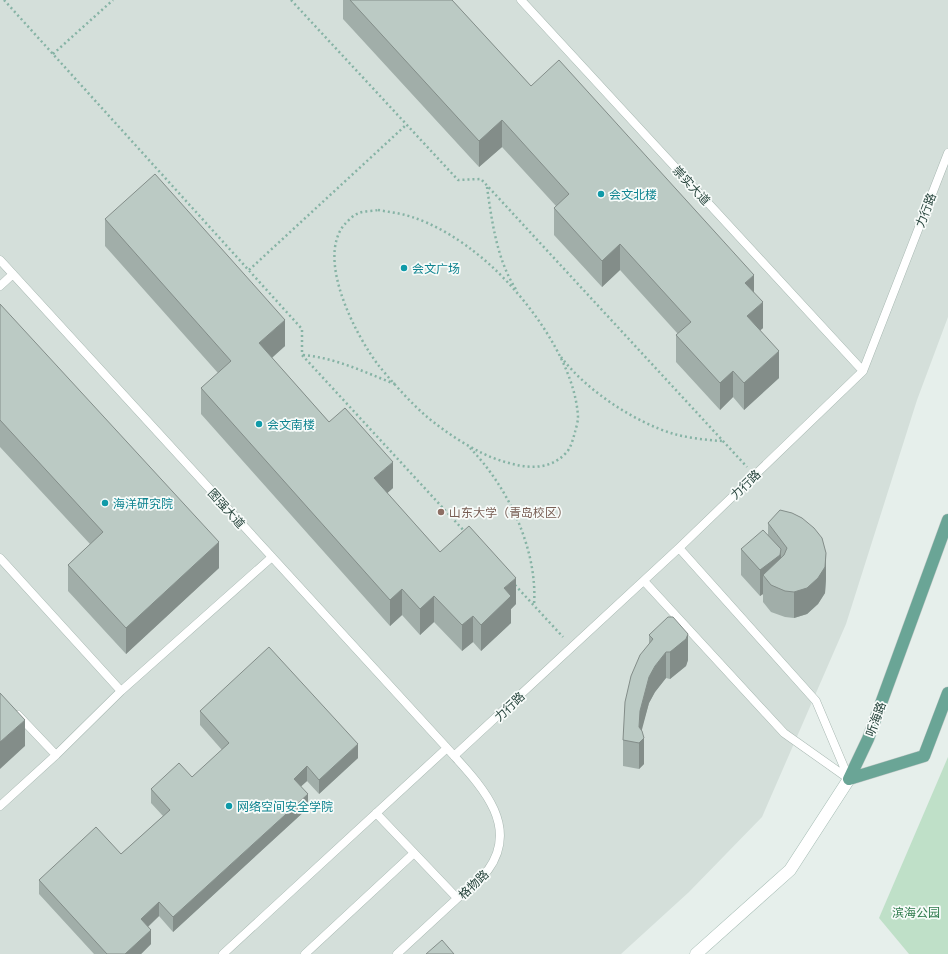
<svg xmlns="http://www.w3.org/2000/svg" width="948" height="954" font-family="Barlow,'Noto Sans SC',sans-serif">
<rect width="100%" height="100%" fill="#e6efeb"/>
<path fill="#d4dfda" d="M 0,0 L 948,0 L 948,317 L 917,400 L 846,624 L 762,817 L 689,892 L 621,954 L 0,954 Z"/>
<path fill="#bfe0c8" d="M 948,757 L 948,954 L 909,954 L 879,918 Z"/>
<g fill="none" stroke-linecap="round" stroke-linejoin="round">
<g stroke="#a8b8b2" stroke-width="9">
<path id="lane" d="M 521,0 L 863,371
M 0,260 L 447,748 C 476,781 522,823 488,870 L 397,954
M 0,286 L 13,274
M 679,548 L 816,701 L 849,779
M 0,558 L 121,691
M 644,581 L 784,733 L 849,779
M 18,715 L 56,755
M 454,756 L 679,548 L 863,371 L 948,153
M 0,806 L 56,755 L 121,691 L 272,557
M 376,813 L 457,898
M 223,954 L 447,748
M 305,954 L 414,853"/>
</g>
<g stroke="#a4bbb3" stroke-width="13">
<path id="secondary" d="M 696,954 L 790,870 L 849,779"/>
</g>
<g stroke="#c2cac8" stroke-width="13">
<path id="primary" d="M 849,779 L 868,739 L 948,520
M 849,779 L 924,756 L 948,693"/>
</g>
<path stroke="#86b3a5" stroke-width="2.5" stroke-dasharray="2 3" stroke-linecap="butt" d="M 4,0 L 302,329 L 302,355 L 466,533
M 291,0 L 458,180 L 481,179 L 747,467
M 53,54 L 113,0
M 487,187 C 492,222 497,261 517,291
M 378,210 C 389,212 400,213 412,217 C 431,223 456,237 472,250 C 518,284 575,358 578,417 C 578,422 576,428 575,432 C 573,439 571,448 566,453 C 548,472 524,468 502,461 C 478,454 446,433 426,416 C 410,402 393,383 379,366 C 356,336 316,260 344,225 C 348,221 353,215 359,213 C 364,211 372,211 378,210 Z
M 249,270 L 406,125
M 303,355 C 336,358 364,372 395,384
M 561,357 C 586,390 634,422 674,434 C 689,438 706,440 722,441
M 470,448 C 508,487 538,550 534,605
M 515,585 L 563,637"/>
<use href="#lane" stroke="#fff" stroke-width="8"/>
<use href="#secondary" stroke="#fff" stroke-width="12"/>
<use href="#primary" stroke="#6aa596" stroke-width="12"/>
</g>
<path fill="#a1aea9" d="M 343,0 L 452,0 L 531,86 L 754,292 L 763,328 L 760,330 L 779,378 L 744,410 L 733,397 L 720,410 L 676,362 L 676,335 L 678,334 L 620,270 L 602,287 L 554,235 L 554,208 L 556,206 L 502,147 L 479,167 L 343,19 Z
M 105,219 L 285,346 L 272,358 L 329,422 L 393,488 L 387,493 L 440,552 L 516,604 L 511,609 L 511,623 L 481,651 L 473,642 L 462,651 L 434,622 L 420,635 L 402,615 L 390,626 L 201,414 L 201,388 L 218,373 L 105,246 Z
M 0,304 L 219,568 L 126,654 L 68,591 L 68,565 L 90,544 L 0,447 Z
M 768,523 L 826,579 L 825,593 L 818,604 L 807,614 L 794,618 L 785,617 L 771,612 L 763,602 L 763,594 L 760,596 L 741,575 L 741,549 L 768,535 Z
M 649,635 L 688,660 L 686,666 L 670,679 L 666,678 L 655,692 L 649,703 L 641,730 L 644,764 L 639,769 L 623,766 L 623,740 L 649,644 Z
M 200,711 L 358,758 L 319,794 L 307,781 L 301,786 L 308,808 L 173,932 L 159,916 L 148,927 L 151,944 L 141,954 L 94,954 L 39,894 L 39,880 L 121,854 L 163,816 L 151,803 L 151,789 L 192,777 L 222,750 L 200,725 Z"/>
<path fill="#838d89" d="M 502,120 L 502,147 L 479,167 L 479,141 Z
M 620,244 L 620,270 L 602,287 L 602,261 Z
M 754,275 L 754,301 L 745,283 Z
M 763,302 L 763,328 L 747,342 L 747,316 Z
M 285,320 L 285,346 L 259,369 L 259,343 Z
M 779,351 L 779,378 L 744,410 L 744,383 Z
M 733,371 L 733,397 L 720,410 L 720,383 Z
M 393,462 L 393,488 L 374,505 L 374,478 Z
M 219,542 L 219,568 L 126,654 L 126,628 Z
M 781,549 L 781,576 L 763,575 L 763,594 L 760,596 L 760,570 Z
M 826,553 L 826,579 L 825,593 L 818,604 L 807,614 L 794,618 L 794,592 Z
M 516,578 L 516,604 L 511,609 L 511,623 L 481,651 L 481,625 L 504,588 Z
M 402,589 L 402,615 L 390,626 L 390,600 Z
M 434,596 L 434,622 L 420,635 L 420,609 Z
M 473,616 L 473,642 L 462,651 L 462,625 Z
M 688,634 L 688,660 L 686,666 L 670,679 L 670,652 Z
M 666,652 L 666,678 L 655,692 L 649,703 L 640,737 L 644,738 L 644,764 L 639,769 L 639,727 L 640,711 L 649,677 L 655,666 Z
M 25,720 L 25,746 L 0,769 L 0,742 Z
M 358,744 L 358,758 L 319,794 L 319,780 Z
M 307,766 L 307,781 L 294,793 L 294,779 Z
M 308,794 L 308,808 L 173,932 L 173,917 Z
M 159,902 L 159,916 L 141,933 L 141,919 Z
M 151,930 L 151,944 L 141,954 L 125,954 Z"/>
<path fill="#bbcac4" stroke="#838d89" d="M 350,0 L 452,0 L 531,86 L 559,60 L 754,275 L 745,283 L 763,302 L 747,316 L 779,351 L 744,383 L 733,371 L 720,383 L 676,335 L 691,322 L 620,244 L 602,261 L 554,208 L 569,194 L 502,120 L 479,141 Z
M 155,174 L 285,320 L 259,343 L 329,422 L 345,408 L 393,462 L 374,478 L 440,552 L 469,526 L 516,578 L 504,588 L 511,596 L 481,625 L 473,616 L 462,625 L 434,596 L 420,609 L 402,589 L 390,600 L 201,388 L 231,361 L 105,219 Z
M 0,304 L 219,542 L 126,628 L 68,565 L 103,532 L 0,420 Z
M 780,510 L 792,513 L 802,518 L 814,528 L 822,538 L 826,553 L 825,567 L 818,578 L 807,588 L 794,592 L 785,591 L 771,585 L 763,575 L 784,555 L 787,548 L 768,523 Z
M 763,530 L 781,549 L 780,555 L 760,570 L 741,549 Z
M 668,617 L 673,617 L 688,634 L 686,639 L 670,652 L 666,652 L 655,666 L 649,677 L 640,711 L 639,727 L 642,731 L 644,738 L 639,743 L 623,740 L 625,702 L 631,676 L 640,655 L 653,639 L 649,635 Z
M 269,647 L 358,744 L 319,780 L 307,766 L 294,779 L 308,794 L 173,917 L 159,902 L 141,919 L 151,930 L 125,954 L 107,954 L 39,880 L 96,827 L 121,854 L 170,810 L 151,789 L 179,763 L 192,777 L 229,743 L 200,711 Z
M 0,693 L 25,720 L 0,742 Z
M 442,940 L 454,954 L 426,954 Z"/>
<g fill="#0f9aa8" stroke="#f7fbf9" stroke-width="1.5">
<circle cx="601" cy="194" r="4"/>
<circle cx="404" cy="268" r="4"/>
<circle cx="259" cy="424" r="4"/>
<circle cx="105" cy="503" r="4"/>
<circle cx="229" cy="806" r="4"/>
</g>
<circle fill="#8d6e63" stroke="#f7fbf9" stroke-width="1.5" cx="441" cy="512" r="4"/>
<g text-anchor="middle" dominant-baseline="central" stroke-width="3.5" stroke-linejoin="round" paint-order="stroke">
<g font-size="12" fill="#24423a" stroke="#f7fbf9">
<text transform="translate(692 185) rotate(47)">崇实大道</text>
<text transform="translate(925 210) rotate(-69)">力行路</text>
<text transform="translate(745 484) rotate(-44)">力行路</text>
<text transform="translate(227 508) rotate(48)">图强大道</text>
<text transform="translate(509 706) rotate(-43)">力行路</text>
<text transform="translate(875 719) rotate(-70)">听海路</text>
<text transform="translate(473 884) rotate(-43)">格物路</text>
</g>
<g font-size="12" fill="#0d838f" stroke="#f7fbf9" text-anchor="start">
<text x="609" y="194">会文北楼</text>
<text x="412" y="268">会文广场</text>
<text x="267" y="424">会文南楼</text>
<text x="113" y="503">海洋研究院</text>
<text x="237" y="806">网络空间安全学院</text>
</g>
<g font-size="12" fill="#785e54" stroke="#f7fbf9" text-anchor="start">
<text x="449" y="512">山东大学（青岛校区）</text>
</g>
<g font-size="12" fill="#2d7a4b" stroke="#f7fbf9">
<text x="916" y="912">滨海公园</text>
</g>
</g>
</svg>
